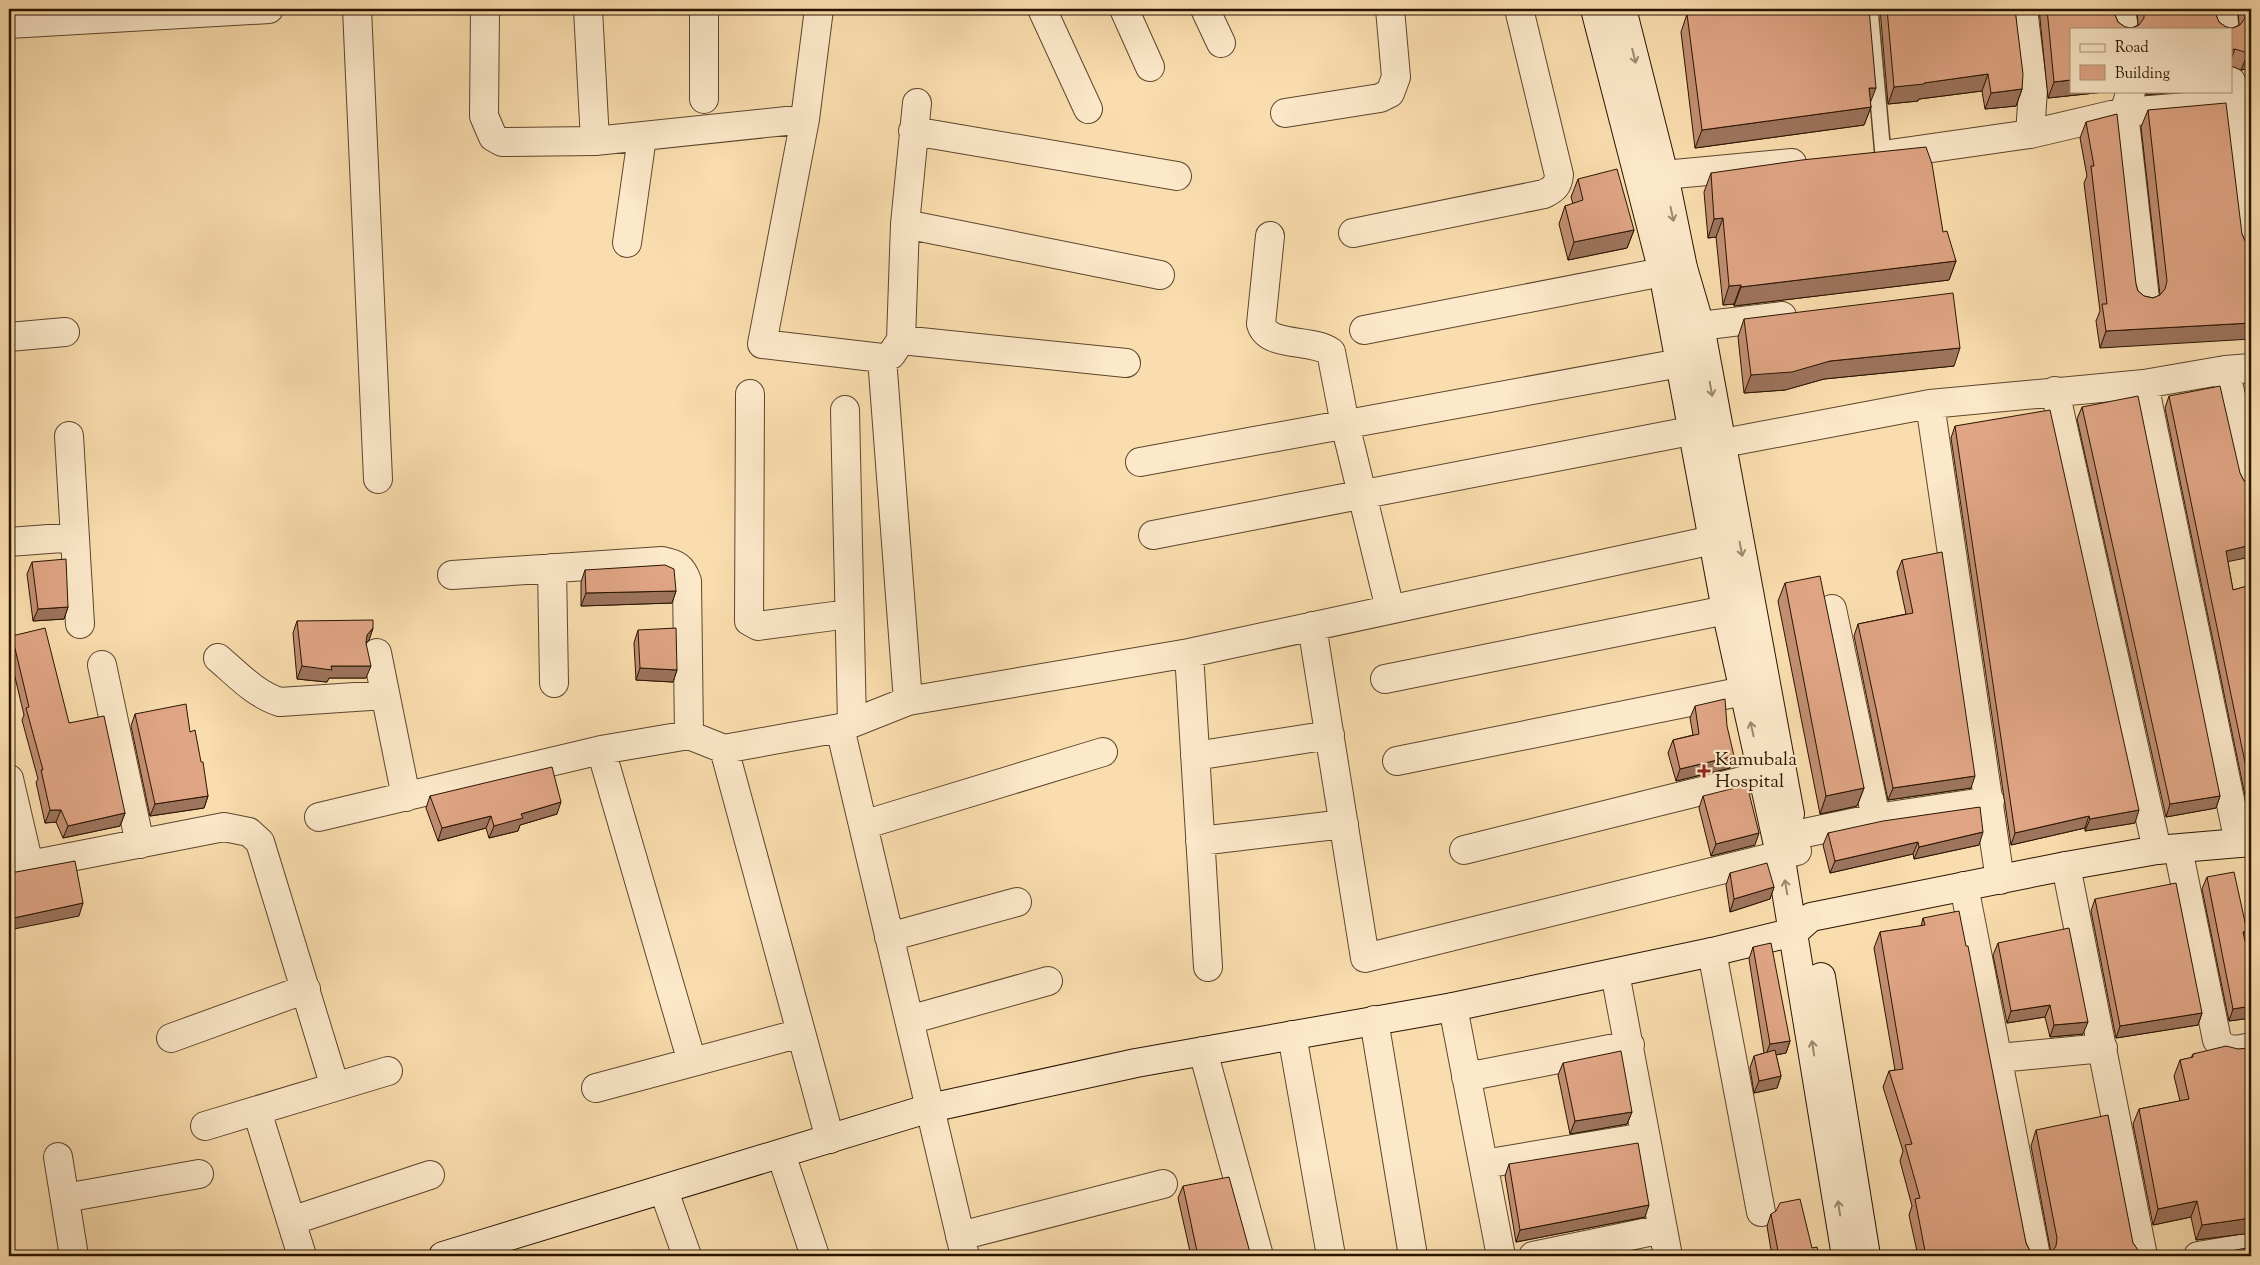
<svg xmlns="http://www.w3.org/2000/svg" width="2260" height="1265" font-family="'Sorts Mill Goudy',serif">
<rect width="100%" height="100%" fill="#faddae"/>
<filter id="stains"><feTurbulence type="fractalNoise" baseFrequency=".004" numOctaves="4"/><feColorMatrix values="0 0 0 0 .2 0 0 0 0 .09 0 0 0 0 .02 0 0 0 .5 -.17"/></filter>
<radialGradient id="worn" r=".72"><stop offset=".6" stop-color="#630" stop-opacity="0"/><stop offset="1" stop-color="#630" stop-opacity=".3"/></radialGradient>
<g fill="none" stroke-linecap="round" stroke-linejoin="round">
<g stroke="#5d462c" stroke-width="18">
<path id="lane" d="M 1870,9 L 1883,155"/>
</g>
<g stroke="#5d462c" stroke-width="30">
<path id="street" d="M 357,9 L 378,479
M 485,9 L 484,116 L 493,137 L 502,142 L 595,141 L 805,119
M 588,9 L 595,141
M 704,9 L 704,99
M 819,9 L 805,119 L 762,344 L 882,358
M 1042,9 L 1088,109
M 1124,9 L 1150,67
M 1205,9 L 1221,43
M 2023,9 L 2033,90 L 2030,134
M 2121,9 L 2124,29
M 2222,9 L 2225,29
M 9,24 L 269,9
M 2231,81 L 2251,248
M 2131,91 L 2124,112 L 2145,299
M 1285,113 L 1380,98 L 1390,93 L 1396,77 L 1390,9
M 913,131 L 1177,176
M 1890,154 L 2030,134 L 2124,112 L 2251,102
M 1664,175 L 1792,163
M 905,224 L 1160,275
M 1353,233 L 1544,194 C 1554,189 1558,186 1559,175 L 1519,9
M 1270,236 L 1261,324 C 1268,348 1311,338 1331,352 L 1345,424 L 1390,609
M 627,243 L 642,137
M 1700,326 L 1782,316
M 1364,330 L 1683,268
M 9,337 L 65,332
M 901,340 L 1126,363
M 2225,370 L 2251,482
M 2144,384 L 2239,843
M 2055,391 L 2157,850
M 750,394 L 749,621 L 758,626 L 849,614
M 1930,404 L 2000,880
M 845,410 L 852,723
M 69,436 L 80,624
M 1697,448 L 1930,404 L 2144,384 L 2225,370 L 2251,368
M 1140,462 L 1702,359
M 1153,535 L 1716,426
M 9,542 L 75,537
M 552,568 L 554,683
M 452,575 L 662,561 C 677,564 682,567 687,581 L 689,735
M 1832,609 L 1876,818
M 1312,626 L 1365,958 L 1797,851
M 377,653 L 406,797
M 1189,653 L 1208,967
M 218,658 C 237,674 256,695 280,702 L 385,695
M 102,665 L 140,844
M 1385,679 L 1726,610
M 908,701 L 882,358 L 891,355 L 901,340 L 905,224 L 917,103
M 840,728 L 965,1256
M 724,749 L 830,1139
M 601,750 L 692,1062
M 1195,756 L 1330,735
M 1397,761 L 1744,691
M 9,779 L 29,865
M 319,817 L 601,750 L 689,735 L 724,749 L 840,728 L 908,701 L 1189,653 L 1713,540
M 863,825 L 1103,752
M 1795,835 L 1876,818 L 1990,801
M 1200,841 L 1344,824
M 2178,849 L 2217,1040 C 2226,1053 2237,1050 2251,1047
M 1464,850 L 1762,776
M 2066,866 L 2143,1256
M 9,869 L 224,827 L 249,832 L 260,842 L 335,1087
M 1964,886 L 2036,1256
M 889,937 L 1017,902
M 1712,952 L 1761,1212
M 1615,973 L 1668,1256
M 1453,1007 L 1501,1256
M 909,1020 L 1048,981
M 1374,1020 L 1413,1256
M 1292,1035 L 1331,1256
M 171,1038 L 306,989
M 1203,1051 L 1259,1256
M 1999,1058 L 2103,1048
M 1466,1077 L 1630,1045
M 596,1088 L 801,1033
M 257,1111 L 302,1256
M 205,1126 L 388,1071
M 781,1154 L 815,1256
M 58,1157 L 74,1256
M 1484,1164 L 1645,1137
M 664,1191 L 687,1256
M 65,1198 L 199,1174
M 291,1221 L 430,1175
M 960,1236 L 1163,1184
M 1533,1256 L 1663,1229
M 2198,1256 L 2251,1247"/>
</g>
<g stroke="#291400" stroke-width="30">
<path id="secondary" d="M 1595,9 L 1663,272 L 1726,610 L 1780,854 L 1846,1256
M 1622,9 L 1664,175 L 1683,268 L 1700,326 L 1790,814
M 1821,977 L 1866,1256
M 443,1256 L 930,1108 L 1136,1063 L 1453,1007 L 1712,952 L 1794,932 L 1811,917 L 2066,866 L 2157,850 L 2251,842"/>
</g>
<use href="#lane" stroke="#fce9ca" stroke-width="15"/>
<use href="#street" stroke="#fce9ca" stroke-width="28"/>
<use href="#secondary" stroke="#fce9ca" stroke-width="28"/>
</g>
<path fill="#c18e72" stroke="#291400" d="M 1880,9 L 2015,9 L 2022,89 L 2016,106 L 1985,109 L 1982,91 L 1919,99 L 1918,101 L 1888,104 Z
M 2039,9 L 2114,9 L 2115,15 L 2118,22 L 2125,27 L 2132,28 L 2138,25 L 2137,9 L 2215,9 L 2216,15 L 2219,22 L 2226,27 L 2233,28 L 2239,25 L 2238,9 L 2251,9 L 2251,68 L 2241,70 L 2231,66 L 2231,29 L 2071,29 L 2071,91 L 2114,91 L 2048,98 Z
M 1687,14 L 1870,103 L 1871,107 L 1864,125 L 1695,148 L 1681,32 Z
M 2148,110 L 2242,234 L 2245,241 L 2100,348 L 2096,321 L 2100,311 L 2084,183 L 2087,176 L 2080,138 L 2086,122 L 2138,291 L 2144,296 L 2153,298 L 2160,295 L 2141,127 Z
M 1711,173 L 1943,232 L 1956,261 L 1949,280 L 1734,306 L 1734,304 L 1723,305 L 1716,237 L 1708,238 L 1704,192 Z
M 1578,179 L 1634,230 L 1627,248 L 1568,260 L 1559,224 L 1565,206 L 1573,204 L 1571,197 Z
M 1744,319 L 1954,366 L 1824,379 L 1785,390 L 1744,393 L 1738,337 Z
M 2251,387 L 2251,414 L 2247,398 Z
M 2169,396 L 2240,473 L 2244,481 L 2228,562 L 2233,590 L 2251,585 L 2251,804 L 2247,805 L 2165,408 Z
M 2082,407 L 2220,796 L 2216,808 L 2166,817 L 2077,419 Z
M 1955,426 L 2135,823 L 2085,831 L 2085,828 L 2011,845 L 1951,438 Z
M 1902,560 L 1971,788 L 1888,800 L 1854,636 L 1858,624 L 1906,614 L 1897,572 Z
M 32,562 L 68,607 L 64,619 L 33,621 L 27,574 Z
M 585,570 L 676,591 L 672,603 L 581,606 L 581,582 Z
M 1785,583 L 1864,788 L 1857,806 L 1820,814 L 1778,601 Z
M 297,621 L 373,628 L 369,640 L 366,643 L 366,678 L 329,678 L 327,682 L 297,679 L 293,633 Z
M 638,630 L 677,670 L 673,682 L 636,680 L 634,643 Z
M 12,636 L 69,723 L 125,813 L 120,826 L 63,838 L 56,822 L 45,823 L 36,782 L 38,779 L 22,720 L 24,715 L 9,652 L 9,646 Z
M 1695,706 L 1730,768 L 1676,781 L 1668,753 L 1673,740 L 1693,735 L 1690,718 Z
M 135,714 L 190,732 L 208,796 L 204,808 L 150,816 L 131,726 Z
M 430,796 L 557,814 L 520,825 L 518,831 L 489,838 L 486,828 L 438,841 L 426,808 Z
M 1703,796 L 1755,845 L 1711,856 L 1699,808 Z
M 1828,833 L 1979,845 L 1914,859 L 1913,854 L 1830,873 L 1823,845 Z
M 1730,873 L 1774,887 L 1770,899 L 1730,912 L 1726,885 Z
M 2207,877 L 2244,939 L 2251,966 L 2251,1018 L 2229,1021 L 2202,889 Z
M 2095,899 L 2202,1013 L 2198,1025 L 2116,1038 L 2091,911 Z
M 1923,918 L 2026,1243 L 2030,1251 L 2037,1255 L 2045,1255 L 2051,1253 L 2031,1146 L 2036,1130 L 2133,1243 L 2142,1256 L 1918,1256 L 1909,1215 L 1912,1206 L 1900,1161 L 1903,1151 L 1883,1087 L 1889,1071 L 1895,1070 L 1874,948 L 1880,932 L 1921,926 Z
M 1998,943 L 2083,1034 L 2050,1037 L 2045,1017 L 2007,1023 L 1993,955 Z
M 1753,947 L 1790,1041 L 1786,1053 L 1776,1055 L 1781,1076 L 1777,1088 L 1754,1093 L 1750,1068 L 1754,1056 L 1764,1053 L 1749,959 Z
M 2251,1048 L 2251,1233 L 2196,1240 L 2191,1217 L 2153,1225 L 2133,1124 L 2139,1109 L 2180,1101 L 2174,1076 L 2180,1060 L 2191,1058 L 2193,1054 Z
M 1563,1063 L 1632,1112 L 1627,1124 L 1570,1134 L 1558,1075 Z
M 1509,1164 L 1645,1217 L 1516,1242 L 1505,1176 Z
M 1183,1186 L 1251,1256 L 1191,1256 L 1178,1198 Z
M 1771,1214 L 1812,1248 L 1819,1256 L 1772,1256 L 1767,1226 Z"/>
<path fill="#9d745d" stroke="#291400" d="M 2235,49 L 2231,59 L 2231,50 Z
M 2248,53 L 2251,53 L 2251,68 L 2241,70 Z
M 1988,74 L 1982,91 L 1919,99 L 1918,101 L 1888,104 L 1894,87 Z
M 2071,80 L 2071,91 L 2114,91 L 2048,98 L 2054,82 Z
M 1869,88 L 1876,88 L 1869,106 Z
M 2022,89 L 2016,106 L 1985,109 L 1991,93 Z
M 2147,91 L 2188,91 L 2146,95 Z
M 1871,107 L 1864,125 L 1695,148 L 1702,130 Z
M 1723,218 L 1716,237 L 1708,238 L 1714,219 Z
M 1634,230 L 1627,248 L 1568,260 L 1574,242 Z
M 1956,261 L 1949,280 L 1734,306 L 1741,287 Z
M 1741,285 L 1734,304 L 1723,305 L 1729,286 Z
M 2251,323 L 2251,339 L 2100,348 L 2106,331 Z
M 1960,348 L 1954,366 L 1824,379 L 1785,390 L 1744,393 L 1751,375 L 1830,361 Z
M 2251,545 L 2251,557 L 2221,563 L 2226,551 Z
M 676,591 L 672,603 L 581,606 L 586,593 Z
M 68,607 L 64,619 L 33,621 L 38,609 Z
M 373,628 L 369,640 L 362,648 L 367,635 Z
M 302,666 L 371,666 L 366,678 L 329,678 L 327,682 L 297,679 Z
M 640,668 L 677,670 L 673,682 L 636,680 Z
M 1734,756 L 1730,768 L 1676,781 L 1680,769 Z
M 1975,776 L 1971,788 L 1888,800 L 1893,788 Z
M 1864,788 L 1857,806 L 1820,814 L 1826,796 Z
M 2251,793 L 2251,804 L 2247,805 Z
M 208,796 L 204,808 L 150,816 L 155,804 Z
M 2220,796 L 2216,808 L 2166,817 L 2170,804 Z
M 561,802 L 557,814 L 520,825 L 518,831 L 489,838 L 494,826 L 521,814 Z
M 50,810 L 61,810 L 56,822 L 45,823 Z
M 2139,810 L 2135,823 L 2085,831 L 2090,819 Z
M 125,813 L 120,826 L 63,838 L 68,826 Z
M 491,816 L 486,828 L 438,841 L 442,828 Z
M 2089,816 L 2085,828 L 2011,845 L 2015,833 Z
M 1983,832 L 1979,845 L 1914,859 L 1919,847 Z
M 1759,833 L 1755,845 L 1711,856 L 1716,844 Z
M 1918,842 L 1913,854 L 1830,873 L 1835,861 Z
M 1774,887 L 1770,899 L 1730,912 L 1734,899 Z
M 83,903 L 79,916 L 9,930 L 9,919 Z
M 2247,931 L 2243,943 L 2243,932 Z
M 2050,1005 L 2045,1017 L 2007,1023 L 2011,1011 Z
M 2251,1006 L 2251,1018 L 2229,1021 L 2233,1009 Z
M 2202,1013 L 2198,1025 L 2116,1038 L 2120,1026 Z
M 2088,1022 L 2083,1034 L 2050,1037 L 2054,1025 Z
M 1790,1041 L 1786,1053 L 1765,1057 L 1770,1044 Z
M 1781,1076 L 1777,1088 L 1754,1093 L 1759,1081 Z
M 1632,1112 L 1627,1124 L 1570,1134 L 1575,1121 Z
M 2197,1201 L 2191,1217 L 2153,1225 L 2158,1209 Z
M 1649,1205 L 1645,1217 L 1516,1242 L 1520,1230 Z
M 2251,1218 L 2251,1233 L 2196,1240 L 2202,1225 Z"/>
<path fill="#e0a585" stroke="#291400" d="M 1724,9 L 1869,9 L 1876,88 L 1869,88 L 1871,107 L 1702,130 L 1687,14 Z
M 1887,9 L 2015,9 L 2023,74 L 2022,89 L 1991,93 L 1988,74 L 1924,83 L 1924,84 L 1894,87 Z
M 2047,9 L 2114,9 L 2115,15 L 2118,22 L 2125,27 L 2132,28 L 2139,25 L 2144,18 L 2144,9 L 2215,9 L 2216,15 L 2219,22 L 2226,27 L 2233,28 L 2240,25 L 2245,18 L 2245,9 L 2251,9 L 2251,53 L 2248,53 L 2235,49 L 2231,50 L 2231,29 L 2071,29 L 2071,80 L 2054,82 Z
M 2226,103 L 2242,234 L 2245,241 L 2251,246 L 2251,323 L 2106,331 L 2102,304 L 2107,304 L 2091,166 L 2094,166 L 2086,122 L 2117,114 L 2136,284 L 2138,291 L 2144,296 L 2153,298 L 2160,295 L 2165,289 L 2167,281 L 2148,110 Z
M 1926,147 L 1932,164 L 1943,232 L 1947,231 L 1956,261 L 1741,287 L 1741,285 L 1729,286 L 1723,218 L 1714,219 L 1711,173 L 1802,160 Z
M 1617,169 L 1634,230 L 1574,242 L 1565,206 L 1583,200 L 1578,179 Z
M 1953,293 L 1960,348 L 1830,361 L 1792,372 L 1751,375 L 1744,319 Z
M 2220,386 L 2240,473 L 2244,481 L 2251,485 L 2251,545 L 2226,551 L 2233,590 L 2251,585 L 2251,791 L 2169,396 Z
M 2138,396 L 2220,796 L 2170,804 L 2082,407 Z
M 2050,410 L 2139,810 L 2090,819 L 2089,816 L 2015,833 L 1955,426 Z
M 1942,552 L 1975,776 L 1893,788 L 1858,624 L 1913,613 L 1902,560 Z
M 66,559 L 68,607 L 38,609 L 32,562 Z
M 665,565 L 674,569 L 676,591 L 586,593 L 585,570 Z
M 1820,576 L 1864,788 L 1826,796 L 1785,583 Z
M 373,620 L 373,628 L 367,635 L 366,643 L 371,666 L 331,666 L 332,670 L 302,666 L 297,621 Z
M 45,628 L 69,723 L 104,716 L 125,813 L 68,826 L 61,810 L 50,810 L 41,770 L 43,770 L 26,708 L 29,707 L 12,636 Z
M 676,628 L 677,670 L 640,668 L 638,630 Z
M 1725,699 L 1727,726 L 1734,756 L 1680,769 L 1673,740 L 1699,734 L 1695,706 Z
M 186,704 L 190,732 L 195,730 L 201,762 L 203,762 L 208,796 L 155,804 L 135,714 Z
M 552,767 L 561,802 L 521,814 L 523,818 L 494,826 L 491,816 L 442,828 L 430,796 Z
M 1747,785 L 1759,833 L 1716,844 L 1703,796 Z
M 1980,807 L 1983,832 L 1919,847 L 1918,842 L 1835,861 L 1828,833 L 1883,821 Z
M 75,861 L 83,903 L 9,919 L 9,871 L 16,872 Z
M 1767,863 L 1774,887 L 1734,899 L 1730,873 Z
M 2234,872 L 2247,931 L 2243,932 L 2251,966 L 2251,1006 L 2233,1009 L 2207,877 Z
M 2176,883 L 2202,1013 L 2120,1026 L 2095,899 Z
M 1959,911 L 1966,946 L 1968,946 L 2026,1243 L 2030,1251 L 2037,1255 L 2045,1255 L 2052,1252 L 2056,1246 L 2057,1238 L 2036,1130 L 2108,1115 L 2133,1243 L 2141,1254 L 2142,1256 L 1926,1256 L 1915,1199 L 1920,1198 L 1905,1145 L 1912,1144 L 1889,1071 L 1903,1069 L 1880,932 L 1925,925 L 1923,918 Z
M 2069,928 L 2088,1022 L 2054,1025 L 2050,1005 L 2011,1011 L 1998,943 Z
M 1771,943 L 1790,1041 L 1770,1044 L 1753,947 Z
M 2226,1046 L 2238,1049 L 2251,1048 L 2251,1218 L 2202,1225 L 2197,1201 L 2158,1209 L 2139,1109 L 2189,1099 L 2180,1060 L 2193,1057 L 2193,1054 Z
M 1775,1050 L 1781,1076 L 1759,1081 L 1754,1056 Z
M 1621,1051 L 1632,1112 L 1575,1121 L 1563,1063 Z
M 1638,1143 L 1649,1205 L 1520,1230 L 1509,1164 Z
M 1229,1177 L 1251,1256 L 1198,1256 L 1183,1186 Z
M 1800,1199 L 1812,1248 L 1817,1247 L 1819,1256 L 1779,1256 L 1771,1214 L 1776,1211 L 1780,1203 Z
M 2251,1247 L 2251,1256 L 2188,1256 L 2197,1254 L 2206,1256 Z
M 1035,1251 L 1037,1256 L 1017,1256 Z"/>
<defs><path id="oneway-shaft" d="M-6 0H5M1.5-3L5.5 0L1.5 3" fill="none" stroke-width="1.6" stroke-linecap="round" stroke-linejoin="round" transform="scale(1.25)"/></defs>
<g stroke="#9d896f">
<use href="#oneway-shaft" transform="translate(1634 56) rotate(76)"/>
<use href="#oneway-shaft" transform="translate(1672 214) rotate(78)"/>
<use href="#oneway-shaft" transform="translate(1711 389) rotate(80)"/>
<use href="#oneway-shaft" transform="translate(1741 549) rotate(79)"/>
<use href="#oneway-shaft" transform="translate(1752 729) rotate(-102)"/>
<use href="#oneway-shaft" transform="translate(1786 887) rotate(-100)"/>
<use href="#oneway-shaft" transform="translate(1813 1048) rotate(-99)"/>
<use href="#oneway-shaft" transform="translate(1839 1208) rotate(-99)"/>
</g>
<path fill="#8f2418" stroke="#fce9ca" stroke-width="2" d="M1701.5 763.5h5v5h5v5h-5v5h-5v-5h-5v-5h5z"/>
<g text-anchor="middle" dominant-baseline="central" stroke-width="4.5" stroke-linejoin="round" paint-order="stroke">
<g font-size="19" fill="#291400" stroke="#fce9ca" text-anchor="start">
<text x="1715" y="760">Kamubala<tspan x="1715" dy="22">Hospital</tspan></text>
</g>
</g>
<rect width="2260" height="1265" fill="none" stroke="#faddae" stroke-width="30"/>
<rect x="10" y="10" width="2240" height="1245" fill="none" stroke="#291400" stroke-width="2.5"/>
<rect x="15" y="15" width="2230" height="1235" fill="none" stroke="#291400"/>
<rect x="2070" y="28" width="162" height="65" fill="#fce9ca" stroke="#a89479"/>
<rect x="2080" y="44" width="25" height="8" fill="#fce9ca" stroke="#a89479"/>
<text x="2115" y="52" font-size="15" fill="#291400">Road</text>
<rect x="2080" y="65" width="25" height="15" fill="#e0a585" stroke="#a89479"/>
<text x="2115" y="78" font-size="15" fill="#291400">Building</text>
<rect width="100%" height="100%" filter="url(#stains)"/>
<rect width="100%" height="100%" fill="url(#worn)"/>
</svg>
